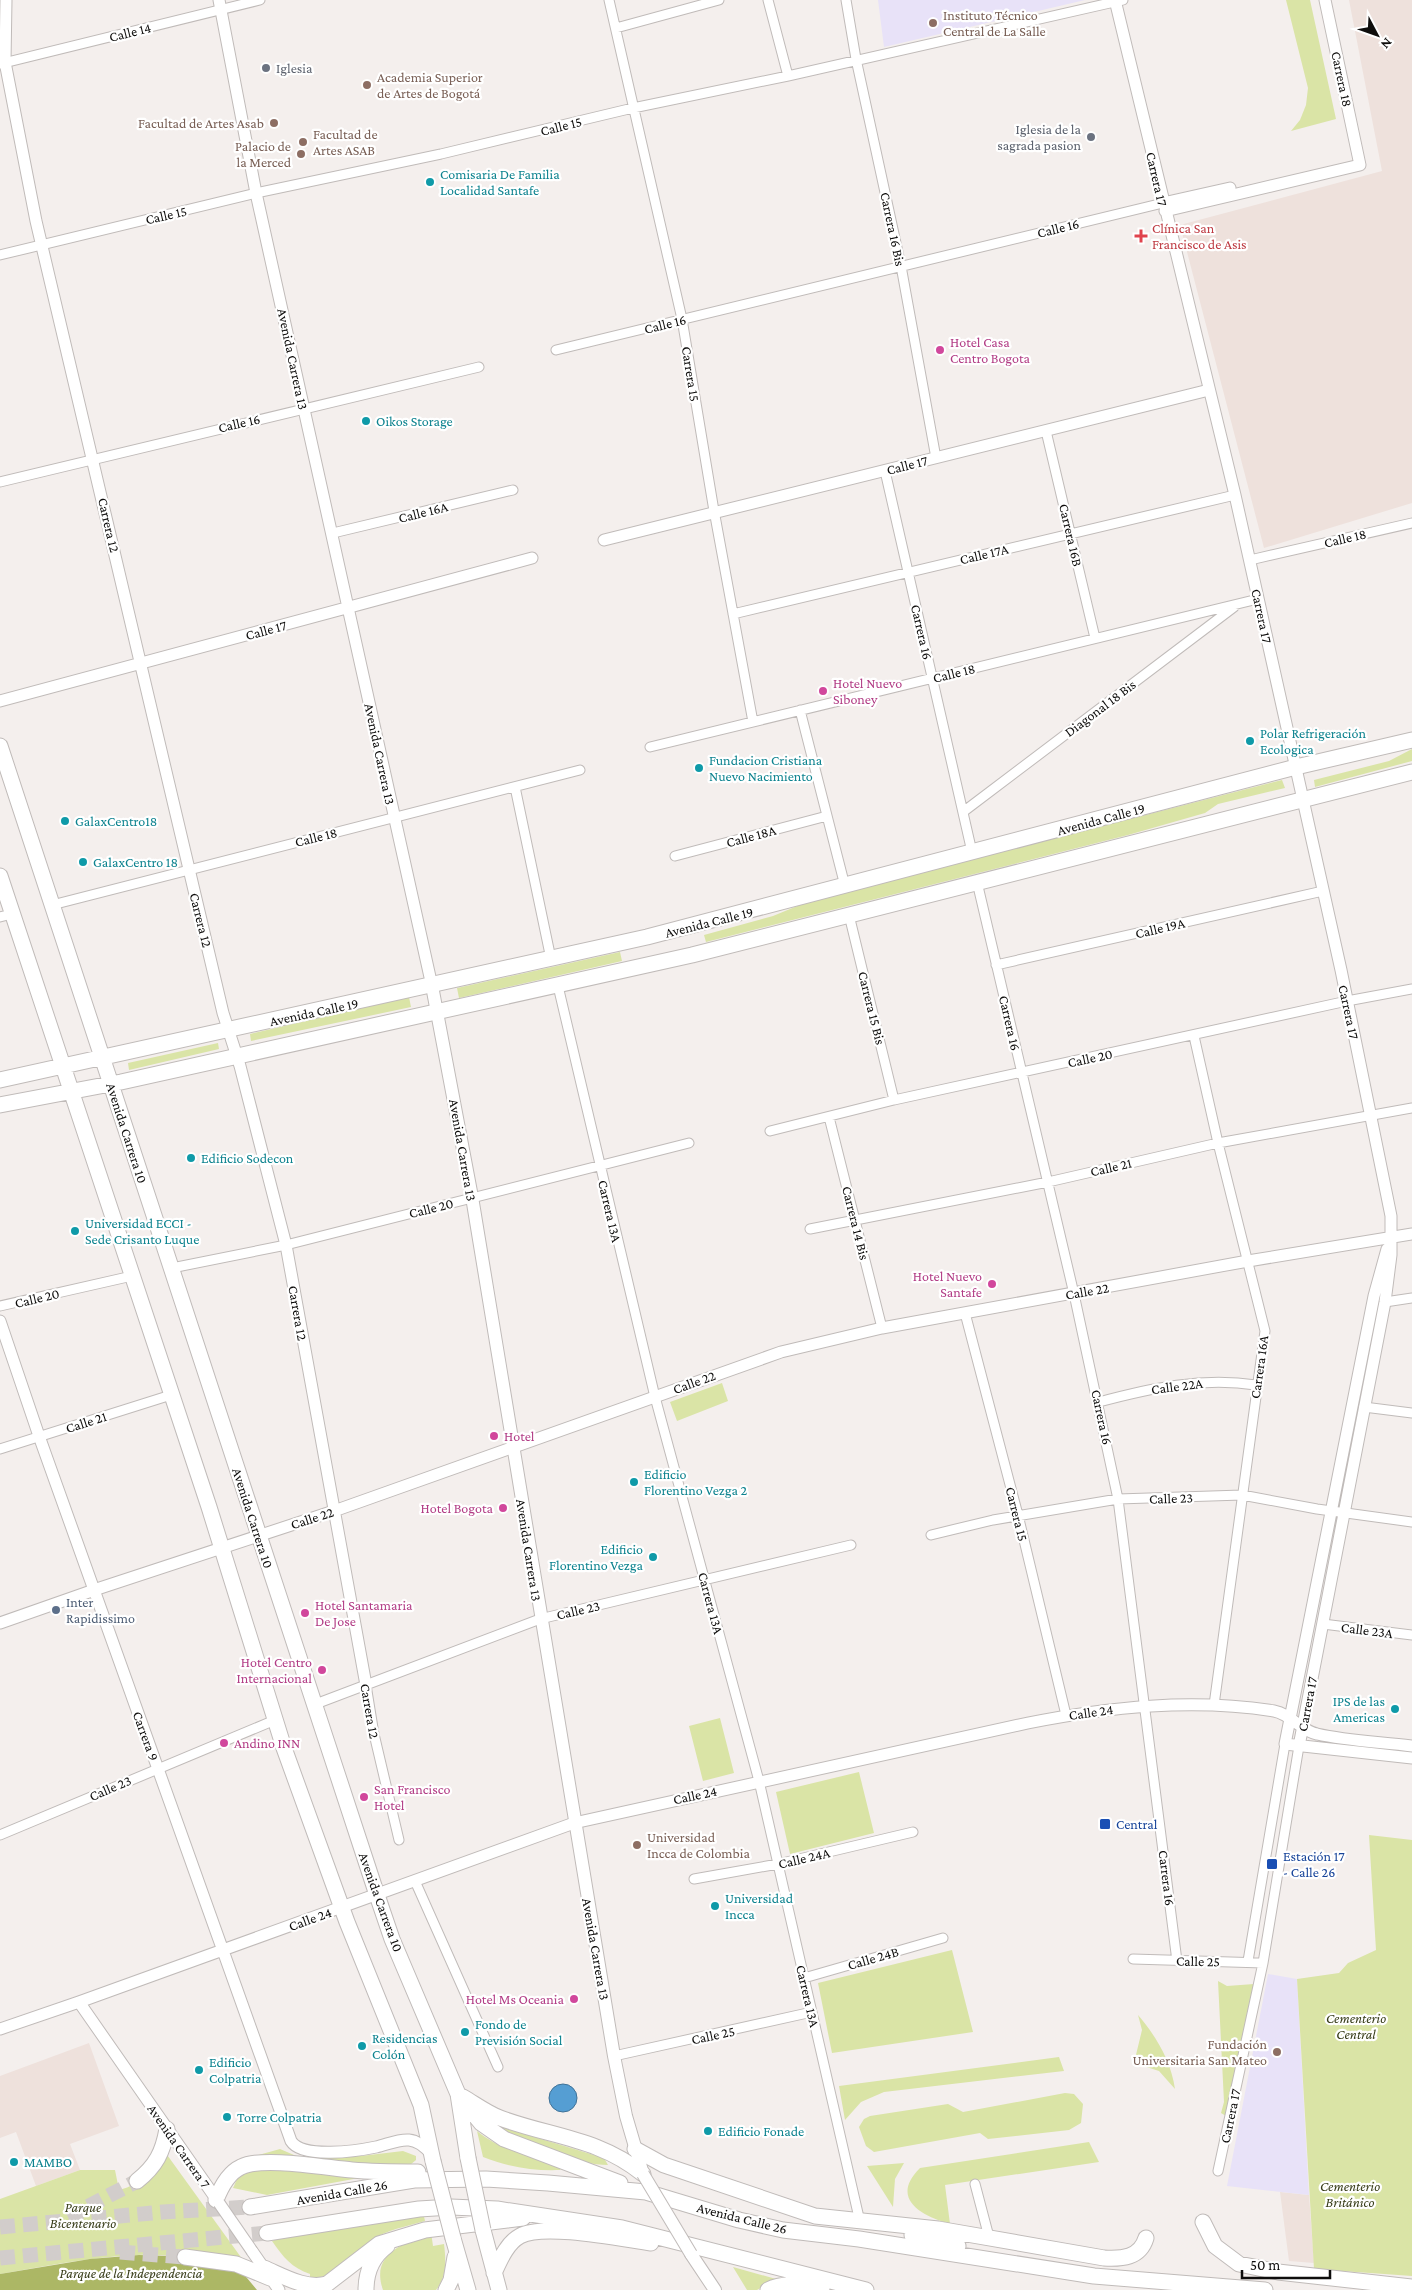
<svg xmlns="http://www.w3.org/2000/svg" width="1412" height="2290" font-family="'Crimson Pro',serif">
<rect width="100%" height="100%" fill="#f4efed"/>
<path fill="#eee1dc" d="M 1349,0 L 1412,0 L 1412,503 L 1264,548 L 1180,225 L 1382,171 Z
M 89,2043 L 119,2126 L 70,2144 L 80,2170 L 36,2186 L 16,2132 L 0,2138 L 0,2076 Z
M 1280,2192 L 1309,2195 L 1314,2263 L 1289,2261 Z"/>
<path fill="#e8e2f8" d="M 878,0 L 1085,0 L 884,47 Z
M 1268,1974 L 1297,1979 L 1309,2195 L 1227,2186 Z"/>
<path fill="#dae4a6" d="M 1286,0 L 1310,0 L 1336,119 L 1291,131 L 1300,120 L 1306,105 L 1308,88 Z
M 1412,749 L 1412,761 L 1315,787 L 1314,780 L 1389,761 Z
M 1282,780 L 1285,788 L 1218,804 L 1205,813 L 1128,835 L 706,942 L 704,935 L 773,916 L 807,902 Z
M 620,952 L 622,961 L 459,998 L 457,988 Z
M 409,997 L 411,1007 L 251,1041 L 250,1034 Z
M 218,1043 L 219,1049 L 129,1070 L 128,1063 Z
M 722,1383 L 728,1401 L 677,1421 L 670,1402 Z
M 720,1718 L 734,1773 L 703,1781 L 689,1726 Z
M 859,1772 L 874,1833 L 790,1854 L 776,1792 Z
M 1369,1835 L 1412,1840 L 1412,2276 L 1314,2269 L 1297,1979 L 1339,1973 L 1348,1963 L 1376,1950 Z
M 952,1950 L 973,2032 L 832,2053 L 818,1983 Z
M 1218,1981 L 1227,1986 L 1254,1984 L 1226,2116 L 1221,2113 L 1224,2102 Z
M 1138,2015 C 1156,2036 1171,2061 1175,2089 L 1159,2071 L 1134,2063 L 1142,2030 Z
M 1059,2057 L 1064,2071 L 884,2092 L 861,2102 L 845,2120 L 839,2086 Z
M 1065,2093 L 1074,2094 L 1083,2104 L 1081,2123 L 1069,2130 L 988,2139 L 980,2133 L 874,2152 L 866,2146 L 859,2127 L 864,2119 L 870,2116 L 948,2104 L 963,2112 Z
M 495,2125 L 604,2158 L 608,2165 C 574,2165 524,2142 495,2125 Z
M 477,2131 C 501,2151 533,2157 563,2165 L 560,2170 C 533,2171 509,2167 483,2157 Z
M 1089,2142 L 1099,2162 L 945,2185 L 950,2224 C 922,2216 889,2199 920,2168 Z
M 280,2149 L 301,2158 L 361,2156 L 403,2151 L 416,2156 L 416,2160 L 405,2169 L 345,2167 L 233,2170 L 228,2166 L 237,2161 Z
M 165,2152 L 248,2267 C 211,2261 174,2253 137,2255 C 91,2257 46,2266 0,2274 L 0,2199 L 80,2170 L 115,2170 L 119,2190 C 143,2184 150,2170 165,2152 Z
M 904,2163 L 895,2179 L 893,2207 L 867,2166 Z
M 254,2167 L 375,2175 L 267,2195 L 233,2188 L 238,2177 Z
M 423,2212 L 425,2221 C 408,2226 385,2230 370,2241 C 350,2256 337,2277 310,2279 L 310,2274 C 292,2268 283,2257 272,2241 L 284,2236 Z
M 431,2232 L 433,2246 L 444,2244 C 446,2261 447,2276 436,2290 L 383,2290 C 370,2253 404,2244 431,2232 Z
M 733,2267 L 776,2279 L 757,2290 L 747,2290 Z"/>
<path fill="#acb765" d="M 139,2255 L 171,2256 L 172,2260 L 242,2272 L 257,2290 L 0,2290 L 0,2274 L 90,2259 Z"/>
<path fill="#559ed3" stroke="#407297" d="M549 2098a14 14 0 1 1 28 0a14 14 0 1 1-28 0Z"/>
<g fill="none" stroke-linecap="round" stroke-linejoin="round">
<path stroke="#d2cdcb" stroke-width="15" stroke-dasharray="15 8" stroke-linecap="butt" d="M 68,2217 L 137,2181
M 0,2227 L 163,2212 L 250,2207
M 120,2252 L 185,2257
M 0,2258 L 267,2233"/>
<g stroke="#c0bbb9" stroke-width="11">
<path id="minor" d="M 609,0 L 682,319 L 713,505 L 753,722
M 768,0 L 788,76
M 846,0 L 856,59 L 901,266 L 936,458
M 616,28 L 719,0
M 0,64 L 260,0
M 0,255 L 256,193 L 441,154 L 633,108 L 788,76 L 1123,0
M 556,350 L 1163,203
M 1046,431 L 1095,638
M 885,471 L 972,852
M 0,482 L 479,367
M 333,533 L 513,490
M 1250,560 L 1412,523
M 733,614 L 1235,495
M 800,710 L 845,886
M 650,747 L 1258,599
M 515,787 L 551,959
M 963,812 L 1234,607
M 675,856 L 827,816
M 977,882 L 1074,1294 L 1118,1499 L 1177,1961
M 52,905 L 580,770
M 849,915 L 894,1100
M 0,917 L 12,914
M 996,965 L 1323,891
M 558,986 L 655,1397 L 759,1781 L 860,2222
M 1194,1036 L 1218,1143 L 1265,1331 L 1214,1705
M 829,1117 L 882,1328
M 770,1131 L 894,1100 L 1347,1001 L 1412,989
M 810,1229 L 1048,1182 L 1218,1143 L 1412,1108
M 172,1268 L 286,1245 L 689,1143
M 1385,1302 L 1412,1298
M 0,1306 L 132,1276
M 965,1313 L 1018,1515 L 1066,1715
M 1099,1402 C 1151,1388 1202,1377 1256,1385
M 1364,1407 L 1412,1413
M 0,1449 L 171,1395
M 931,1535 L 993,1520 L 1118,1499 L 1242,1495 L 1317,1509 L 1412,1522
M 1323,1624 L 1412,1635
M 366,1685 L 374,1734 L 399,1840
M 313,1705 L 540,1619 L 851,1545
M 0,1835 L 275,1720
M 694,1879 L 778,1864 L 913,1832
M 415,1881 L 498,2067
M 1133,1959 L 1263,1963
M 1248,1961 L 1285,1744
M 804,1978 L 943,1938
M 614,2056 L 812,2012
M 1218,2171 L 1263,1963 L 1299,1746
M 975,2184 L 989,2237"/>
</g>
<g stroke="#c0bbb9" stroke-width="13">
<path id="tertiary" d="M 6,0 L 5,62 L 36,221 L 223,1013 L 240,1066 L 286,1245 L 366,1685
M 219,0 L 256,193 L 432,986
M 1115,0 L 1235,495 L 1341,970 L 1391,1216 L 1391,1255 L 1385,1302 L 1299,1746
M 1163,203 L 1230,188
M 1165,211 L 1360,165 L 1325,0
M 604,540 L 1209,390
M 0,701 L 532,558
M 1387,1249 L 1374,1296 L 1285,1744 L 1412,1758
M 0,1321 L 39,1436 L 291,2141 C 302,2159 357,2151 376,2147 C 386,2145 398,2139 409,2140 C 419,2141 425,2148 432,2154
M 0,1623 L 100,1588 L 334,1511 L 781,1352 L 882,1328 L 1248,1261 L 1412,1234
M 79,2002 L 219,2203
M 0,2029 L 79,2002 L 574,1823 L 1028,1723 C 1109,1707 1192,1698 1274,1711 C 1291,1714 1301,1731 1317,1734 C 1348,1741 1381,1742 1412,1746
M 252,2251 L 279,2290"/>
</g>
<g stroke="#c0bbb9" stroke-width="14">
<path id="secondary" d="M 432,986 L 472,1197 L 614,2056 L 626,2116 L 643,2174
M 691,2254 L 715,2290"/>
</g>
<g stroke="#c0bbb9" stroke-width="17">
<path id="primary" d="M 0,746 L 377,1895 L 392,1939 L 458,2094 L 468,2158
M 0,876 L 209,1507 L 284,1748 L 347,1922 L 421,2105 L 433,2161
M 0,1080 L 647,937 L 1296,767 L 1412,740
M 0,1105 L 121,1082 L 692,955 L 1412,772
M 463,2097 C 475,2104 487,2113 500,2118 C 551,2137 599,2138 643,2174
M 461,2098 L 481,2123 L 504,2139 L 620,2183
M 635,2149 L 664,2165 L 815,2216 L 938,2229 L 1104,2258 C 1122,2259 1140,2258 1146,2238
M 137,2181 C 156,2166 163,2152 167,2129
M 216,2200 C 221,2187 228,2173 241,2167 C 262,2156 327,2168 352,2170 C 374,2172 396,2172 418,2172
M 250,2207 L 414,2180 L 486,2179 L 548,2183 L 646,2192 L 739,2220 L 783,2230 L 859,2239 L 1094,2276 L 1265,2290
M 1203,2222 L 1215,2246 L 1239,2264 L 1278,2272 L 1412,2287
M 483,2230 L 499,2290
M 267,2233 L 419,2209 L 451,2207 L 497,2209 L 622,2228 L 866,2290
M 912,2235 L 958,2246
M 453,2238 L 468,2290
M 185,2257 L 236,2264 L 270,2278
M 264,2268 C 283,2276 306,2290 327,2284 L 379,2244 L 425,2230 L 523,2218
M 494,2273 C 500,2260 507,2243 520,2236 C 544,2223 622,2239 651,2243
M 366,2290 C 366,2272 372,2257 387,2246
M 446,2290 L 451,2280 L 455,2257
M 768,2290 C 785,2281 804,2286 822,2288"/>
</g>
<use href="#minor" stroke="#fff" stroke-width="9"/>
<use href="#tertiary" stroke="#fff" stroke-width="11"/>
<use href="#secondary" stroke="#fff" stroke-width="12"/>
<use href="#primary" stroke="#fff" stroke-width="15"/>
<g stroke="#c0bbb9" stroke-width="13" stroke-linecap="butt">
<path id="tertiary-bridge" d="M 219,2203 L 252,2251"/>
</g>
<g stroke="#c0bbb9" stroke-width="14" stroke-linecap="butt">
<path id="secondary-bridge" d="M 643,2174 L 691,2254"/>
</g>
<g stroke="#c0bbb9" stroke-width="17" stroke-linecap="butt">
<path id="primary-bridge" d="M 468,2158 L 483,2230
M 433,2161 L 453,2238"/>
</g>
<use href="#tertiary-bridge" stroke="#fff" stroke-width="11"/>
<use href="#secondary-bridge" stroke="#fff" stroke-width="12"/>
<use href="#primary-bridge" stroke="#fff" stroke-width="15"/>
</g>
<g fill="#8d6e63" stroke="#fff" stroke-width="2">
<circle cx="933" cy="23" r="5"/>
<circle cx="367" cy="85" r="5"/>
<circle cx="274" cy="123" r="5"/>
<circle cx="303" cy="142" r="5"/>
<circle cx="301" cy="154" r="5"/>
<circle cx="637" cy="1845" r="5"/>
<circle cx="1277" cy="2052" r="5"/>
</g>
<g fill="#6b7280" stroke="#fff" stroke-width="2">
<circle cx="266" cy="68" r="5"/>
<circle cx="1091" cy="137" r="5"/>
</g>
<g fill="#0f9aa8" stroke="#fff" stroke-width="2">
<circle cx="430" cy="182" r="5"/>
<circle cx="366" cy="421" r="5"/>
<circle cx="1250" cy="741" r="5"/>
<circle cx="699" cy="768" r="5"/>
<circle cx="65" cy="821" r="5"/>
<circle cx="83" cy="862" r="5"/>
<circle cx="191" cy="1158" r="5"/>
<circle cx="75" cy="1231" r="5"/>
<circle cx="634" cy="1482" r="5"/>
<circle cx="653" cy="1557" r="5"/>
<circle cx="1395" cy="1709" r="5"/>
<circle cx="715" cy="1906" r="5"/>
<circle cx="465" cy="2032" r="5"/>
<circle cx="362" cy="2046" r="5"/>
<circle cx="199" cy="2070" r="5"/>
<circle cx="227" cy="2117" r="5"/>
<circle cx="708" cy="2131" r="5"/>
<circle cx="14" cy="2162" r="5"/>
</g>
<path fill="#e0444e" stroke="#fff" stroke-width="2" d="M1138.5 228.5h5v5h5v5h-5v5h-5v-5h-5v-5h5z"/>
<g fill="#d1479c" stroke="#fff" stroke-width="2">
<circle cx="940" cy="350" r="5"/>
<circle cx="823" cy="691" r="5"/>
<circle cx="992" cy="1284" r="5"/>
<circle cx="494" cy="1436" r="5"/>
<circle cx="503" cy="1508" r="5"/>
<circle cx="305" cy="1613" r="5"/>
<circle cx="322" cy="1670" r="5"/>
<circle cx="224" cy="1743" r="5"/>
<circle cx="364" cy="1797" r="5"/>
<circle cx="574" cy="1999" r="5"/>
</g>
<circle fill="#5c6f8a" stroke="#fff" stroke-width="2" cx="56" cy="1610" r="5"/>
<g fill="#1a4fb4" stroke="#fff" stroke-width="2">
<rect x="1099" y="1818" width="12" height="12" rx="2.5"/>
<rect x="1266" y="1858" width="12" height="12" rx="2.5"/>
</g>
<g text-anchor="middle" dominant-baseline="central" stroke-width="4.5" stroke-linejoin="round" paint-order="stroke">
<g font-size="14" fill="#785e54" stroke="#fff" text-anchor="start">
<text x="943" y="15">Instituto Técnico<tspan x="943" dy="16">Central de La Salle</tspan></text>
<text x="377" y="77">Academia Superior<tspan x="377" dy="16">de Artes de Bogotá</tspan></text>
<text x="264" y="123" text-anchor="end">Facultad de Artes Asab</text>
<text x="313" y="134">Facultad de<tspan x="313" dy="16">Artes ASAB</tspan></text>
<text x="291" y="146" text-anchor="end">Palacio de<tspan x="291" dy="16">la Merced</tspan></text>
<text x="647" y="1837">Universidad<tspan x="647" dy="16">Incca de Colombia</tspan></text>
<text x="1267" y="2044" text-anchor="end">Fundación<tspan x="1267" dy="16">Universitaria San Mateo</tspan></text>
</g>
<g font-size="14" fill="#0e0d0c" stroke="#fff">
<text transform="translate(130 32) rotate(-14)">Calle 14</text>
<text transform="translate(1342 79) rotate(78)">Carrera 18</text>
<text transform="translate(561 126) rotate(-14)">Calle 15</text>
<text transform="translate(1157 179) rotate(77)">Carrera 17</text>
<text transform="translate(166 215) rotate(-13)">Calle 15</text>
<text transform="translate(1058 228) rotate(-14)">Calle 16</text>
<text transform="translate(893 229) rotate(78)">Carrera 16 Bis</text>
<text transform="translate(665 324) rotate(-14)">Calle 16</text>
<text transform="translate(293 359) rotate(78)">Avenida Carrera 13</text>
<text transform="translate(691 374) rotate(81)">Carrera 15</text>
<text transform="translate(239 423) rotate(-13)">Calle 16</text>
<text transform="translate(907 465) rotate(-14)">Calle 17</text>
<text transform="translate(423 512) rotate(-14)">Calle 16A</text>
<text transform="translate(109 525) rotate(77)">Carrera 12</text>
<text transform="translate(1071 535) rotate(77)">Carrera 16B</text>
<text transform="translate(1345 538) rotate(-13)">Calle 18</text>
<text transform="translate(984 554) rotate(-13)">Calle 17A</text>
<text transform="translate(1262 616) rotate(78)">Carrera 17</text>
<text transform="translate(266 630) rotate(-15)">Calle 17</text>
<text transform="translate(922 632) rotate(77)">Carrera 16</text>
<text transform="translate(954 673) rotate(-14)">Calle 18</text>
<text transform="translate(1100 708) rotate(-37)">Diagonal 18 Bis</text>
<text transform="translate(380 754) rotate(78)">Avenida Carrera 13</text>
<text transform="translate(1101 819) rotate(-15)">Avenida Calle 19</text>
<text transform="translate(751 836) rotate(-15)">Calle 18A</text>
<text transform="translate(316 837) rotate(-14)">Calle 18</text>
<text transform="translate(201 920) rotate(76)">Carrera 12</text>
<text transform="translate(709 922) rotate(-14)">Avenida Calle 19</text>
<text transform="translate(1160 928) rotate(-13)">Calle 19A</text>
<text transform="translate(872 1008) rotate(76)">Carrera 15 Bis</text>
<text transform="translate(314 1012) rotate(-12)">Avenida Calle 19</text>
<text transform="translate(1349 1012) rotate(78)">Carrera 17</text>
<text transform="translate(1010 1023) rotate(77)">Carrera 16</text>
<text transform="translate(1090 1058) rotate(-12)">Calle 20</text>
<text transform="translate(127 1133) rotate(72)">Avenida Carrera 10</text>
<text transform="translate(463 1150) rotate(80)">Avenida Carrera 13</text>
<text transform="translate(1111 1167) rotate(-13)">Calle 21</text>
<text transform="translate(431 1208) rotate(-14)">Calle 20</text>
<text transform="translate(610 1211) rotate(77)">Carrera 13A</text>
<text transform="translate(856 1223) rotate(76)">Carrera 14 Bis</text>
<text transform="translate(1087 1291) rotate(-10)">Calle 22</text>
<text transform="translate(37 1298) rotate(-13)">Calle 20</text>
<text transform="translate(298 1313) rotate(80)">Carrera 12</text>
<text transform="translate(1259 1367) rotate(-82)">Carrera 16A</text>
<text transform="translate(694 1382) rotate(-20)">Calle 22</text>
<text transform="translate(1177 1386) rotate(-7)">Calle 22A</text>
<text transform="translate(1102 1417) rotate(78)">Carrera 16</text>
<text transform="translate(86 1422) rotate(-18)">Calle 21</text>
<text transform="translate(1171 1498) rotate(-2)">Calle 23</text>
<text transform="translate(1017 1514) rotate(76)">Carrera 15</text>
<text transform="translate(253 1518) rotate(72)">Avenida Carrera 10</text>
<text transform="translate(312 1518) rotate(-18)">Calle 22</text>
<text transform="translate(529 1550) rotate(81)">Avenida Carrera 13</text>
<text transform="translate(711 1603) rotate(75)">Carrera 13A</text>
<text transform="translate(578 1610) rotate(-13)">Calle 23</text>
<text transform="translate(1367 1630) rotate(7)">Calle 23A</text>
<text transform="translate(1307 1704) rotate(-79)">Carrera 17</text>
<text transform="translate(370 1711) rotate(80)">Carrera 12</text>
<text transform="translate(1091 1712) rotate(-8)">Calle 24</text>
<text transform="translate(146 1736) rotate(70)">Carrera 9</text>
<text transform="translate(110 1788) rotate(-23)">Calle 23</text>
<text transform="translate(695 1795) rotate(-12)">Calle 24</text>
<text transform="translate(804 1858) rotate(-13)">Calle 24A</text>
<text transform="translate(1167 1878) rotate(83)">Carrera 16</text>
<text transform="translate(381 1902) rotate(70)">Avenida Carrera 10</text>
<text transform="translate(310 1919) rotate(-20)">Calle 24</text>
<text transform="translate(596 1949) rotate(80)">Avenida Carrera 13</text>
<text transform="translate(873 1958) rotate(-16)">Calle 24B</text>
<text transform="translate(1198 1961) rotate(1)">Calle 25</text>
<text transform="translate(808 1996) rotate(77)">Carrera 13A</text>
<text transform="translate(713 2035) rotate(-12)">Calle 25</text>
<text transform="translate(1230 2116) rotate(-78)">Carrera 17</text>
<text transform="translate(179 2146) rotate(55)">Avenida Carrera 7</text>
<text transform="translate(342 2192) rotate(-10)">Avenida Calle 26</text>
<text transform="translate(742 2218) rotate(14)">Avenida Calle 26</text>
</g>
<g font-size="14" fill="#5b616d" stroke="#fff" text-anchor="start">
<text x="276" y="68">Iglesia</text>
<text x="1081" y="129" text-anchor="end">Iglesia de la<tspan x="1081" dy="16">sagrada pasion</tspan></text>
</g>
<g font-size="14" fill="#0d838f" stroke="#fff" text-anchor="start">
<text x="440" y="174">Comisaria De Familia<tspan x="440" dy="16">Localidad Santafe</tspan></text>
<text x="376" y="421">Oikos Storage</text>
<text x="1260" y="733">Polar Refrigeración<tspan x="1260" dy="16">Ecologica</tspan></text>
<text x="709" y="760">Fundacion Cristiana<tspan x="709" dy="16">Nuevo Nacimiento</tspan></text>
<text x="75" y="821">GalaxCentro18</text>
<text x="93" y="862">GalaxCentro 18</text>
<text x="201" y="1158">Edificio Sodecon</text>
<text x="85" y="1223">Universidad ECCI -<tspan x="85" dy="16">Sede Crisanto Luque</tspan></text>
<text x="644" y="1474">Edificio<tspan x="644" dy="16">Florentino Vezga 2</tspan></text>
<text x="643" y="1549" text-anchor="end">Edificio<tspan x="643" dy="16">Florentino Vezga</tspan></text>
<text x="1385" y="1701" text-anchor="end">IPS de las<tspan x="1385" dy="16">Americas</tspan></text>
<text x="725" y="1898">Universidad<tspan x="725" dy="16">Incca</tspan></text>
<text x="475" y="2024">Fondo de<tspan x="475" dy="16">Previsión Social</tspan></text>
<text x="372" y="2038">Residencias<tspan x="372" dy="16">Colón</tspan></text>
<text x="209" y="2062">Edificio<tspan x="209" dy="16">Colpatria</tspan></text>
<text x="237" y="2117">Torre Colpatria</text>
<text x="718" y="2131">Edificio Fonade</text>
<text x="24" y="2162">MAMBO</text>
</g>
<g font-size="14" fill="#be3a42" stroke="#fff" text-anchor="start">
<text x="1152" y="228">Clínica San<tspan x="1152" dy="16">Francisco de Asis</tspan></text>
</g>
<g font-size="14" fill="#b23c85" stroke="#fff" text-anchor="start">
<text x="950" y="342">Hotel Casa<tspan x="950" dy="16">Centro Bogota</tspan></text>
<text x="833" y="683">Hotel Nuevo<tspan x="833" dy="16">Siboney</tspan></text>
<text x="982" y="1276" text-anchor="end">Hotel Nuevo<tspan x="982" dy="16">Santafe</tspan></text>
<text x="504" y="1436">Hotel</text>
<text x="493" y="1508" text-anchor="end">Hotel Bogota</text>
<text x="315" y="1605">Hotel Santamaria<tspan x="315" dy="16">De Jose</tspan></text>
<text x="312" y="1662" text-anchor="end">Hotel Centro<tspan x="312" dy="16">Internacional</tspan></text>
<text x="234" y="1743">Andino INN</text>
<text x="374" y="1789">San Francisco<tspan x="374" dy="16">Hotel</tspan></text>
<text x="564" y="1999" text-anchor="end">Hotel Ms Oceania</text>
</g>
<g font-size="14" fill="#4e5e75" stroke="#fff" text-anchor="start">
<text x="66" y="1602">Inter<tspan x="66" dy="16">Rapidissimo</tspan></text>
</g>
<g font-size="14" fill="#164399" stroke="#fff" text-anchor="start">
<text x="1116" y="1824">Central</text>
<text x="1283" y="1856">Estación 17<tspan x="1283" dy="16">- Calle 26</tspan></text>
</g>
<g font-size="14" font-style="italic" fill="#363b17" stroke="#fff">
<text x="1356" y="2018">Cementerio<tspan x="1356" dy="16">Central</tspan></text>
<text x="1350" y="2186">Cementerio<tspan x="1350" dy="16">Británico</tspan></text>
<text x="83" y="2207">Parque<tspan x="83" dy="16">Bicentenario</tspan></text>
<text x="131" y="2273">Parque de la Independencia</text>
</g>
</g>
<g transform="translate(1377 35) rotate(131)" stroke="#ffffff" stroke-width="4" paint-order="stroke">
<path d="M0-4L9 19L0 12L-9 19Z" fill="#0e0d0c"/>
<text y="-8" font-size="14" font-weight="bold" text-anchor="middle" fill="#0e0d0c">N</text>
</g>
<path d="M1242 2270v8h88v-8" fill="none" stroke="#0e0d0c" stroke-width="2.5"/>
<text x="1250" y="2270" font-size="15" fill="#0e0d0c" stroke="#ffffff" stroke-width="4" paint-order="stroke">50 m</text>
</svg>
